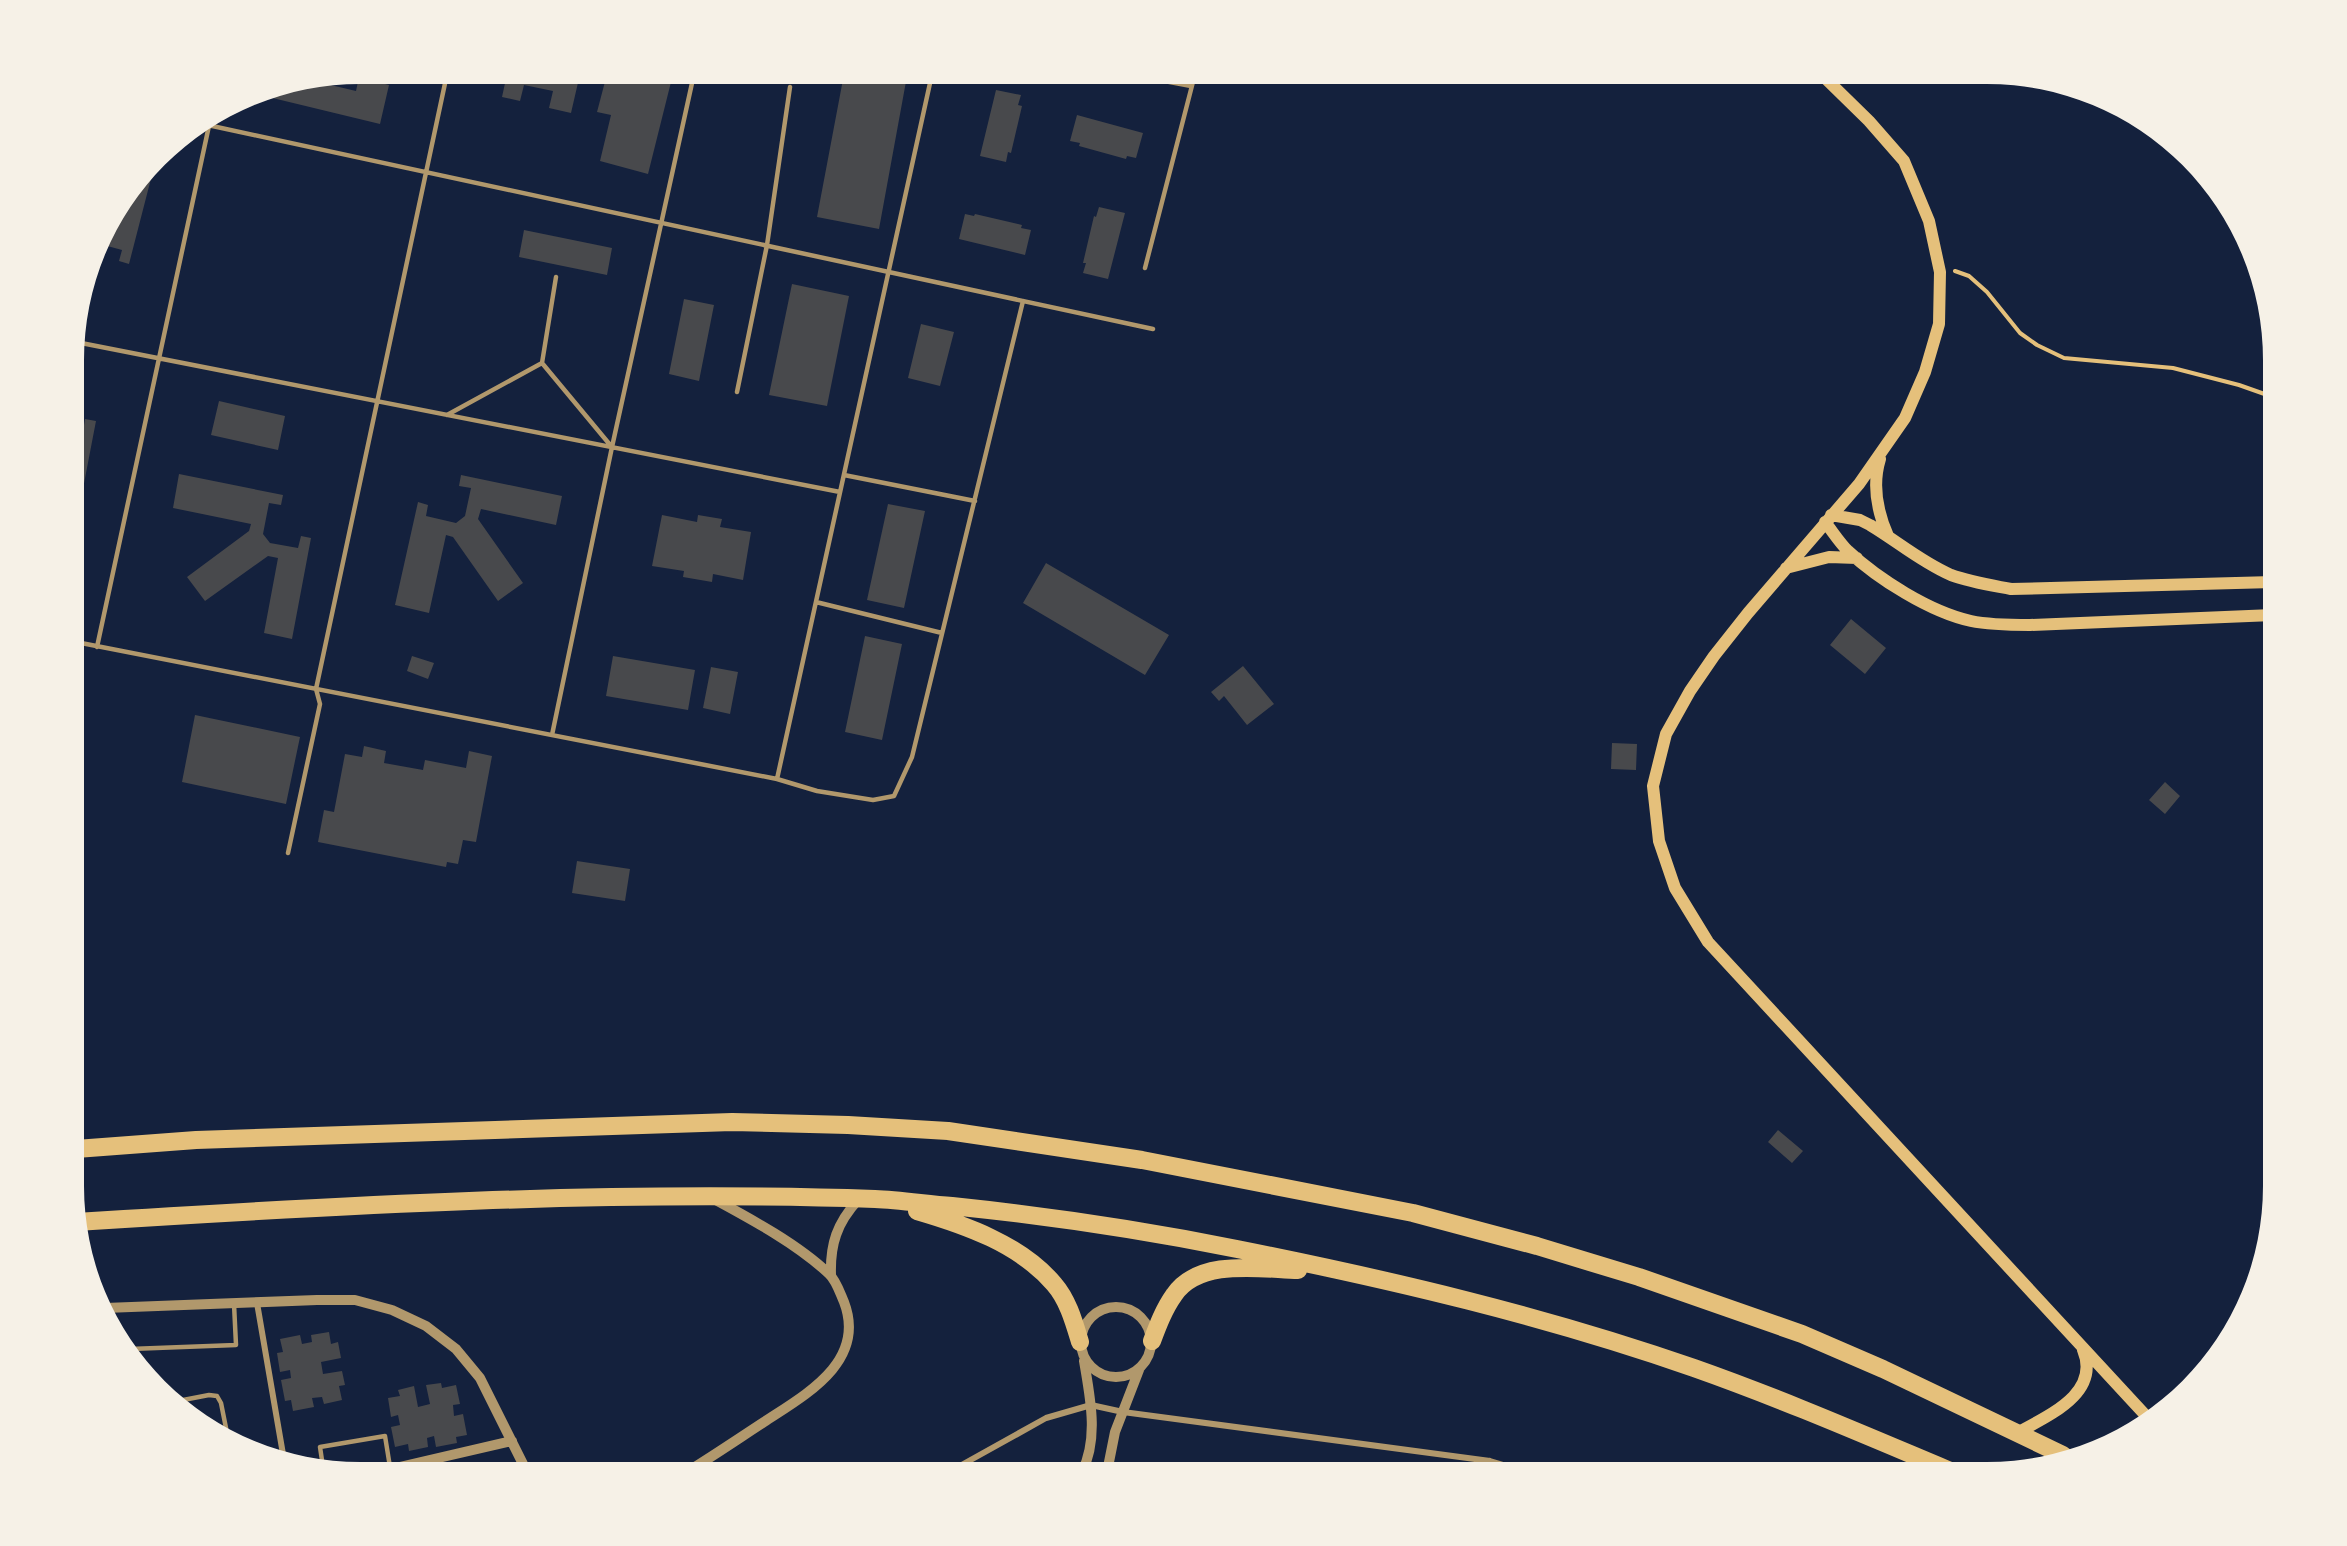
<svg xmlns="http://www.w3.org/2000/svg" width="2347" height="1546" font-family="'Zilla Slab',serif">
<rect width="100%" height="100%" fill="#14213d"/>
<path fill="#48494c" d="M 507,74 L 548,74 L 558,76 L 559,74 L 580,74 L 571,113 L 549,108 L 553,91 L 524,85 L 520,101 L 502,97 Z
M 607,74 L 673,74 L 648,174 L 600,161 L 611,115 L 597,112 Z
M 844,74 L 893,74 L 907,76 L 879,229 L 817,217 Z
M 359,77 L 389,85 L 380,124 L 256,94 L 318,82 L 356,91 Z
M 996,90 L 1021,95 L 1018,105 L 1022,106 L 1011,153 L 1008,152 L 1006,162 L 980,156 Z
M 1077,115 L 1143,133 L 1136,158 L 1127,156 L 1126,159 L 1079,146 L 1080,143 L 1070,141 Z
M 154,167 L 129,264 L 119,261 L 122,250 L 100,244 L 103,233 Z
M 1099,207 L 1125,213 L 1108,279 L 1083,273 L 1086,263 L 1083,263 L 1094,216 L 1096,217 Z
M 965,214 L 974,216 L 975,214 L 1022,225 L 1021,228 L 1031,230 L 1025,255 L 959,239 Z
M 524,230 L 612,248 L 607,275 L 519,257 Z
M 792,284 L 849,296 L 827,406 L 769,395 Z
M 684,299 L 714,305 L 699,381 L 669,374 Z
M 921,324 L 954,332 L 940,386 L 908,378 Z
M 219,401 L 285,416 L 278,450 L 211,435 Z
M 85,419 L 96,421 L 77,520 L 76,430 L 83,431 Z
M 179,474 L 283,495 L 281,505 L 269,503 L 263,534 L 270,543 L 298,548 L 301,536 L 311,538 L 292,639 L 264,633 L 278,558 L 268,556 L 205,601 L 187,577 L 249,531 L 251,524 L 173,508 Z
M 461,475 L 562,496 L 556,525 L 481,509 L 478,519 L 523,583 L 498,601 L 453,537 L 446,535 L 429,613 L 395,605 L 418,502 L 428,505 L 426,516 L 456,523 L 465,516 L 471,488 L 459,486 Z
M 888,504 L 925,511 L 904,608 L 867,600 Z
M 662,515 L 697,522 L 698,515 L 722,519 L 720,527 L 751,532 L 743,580 L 713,574 L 712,582 L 683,577 L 684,571 L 652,566 Z
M 1046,563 L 1169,635 L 1145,675 L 1023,603 Z
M 1851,619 L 1886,648 L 1865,674 L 1830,645 Z
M 865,636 L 902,644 L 882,740 L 845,732 Z
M 412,656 L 434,663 L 428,679 L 407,671 Z
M 613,656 L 695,670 L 688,710 L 606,696 Z
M 1243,666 L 1274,704 L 1247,725 L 1224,696 L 1219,701 L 1211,692 Z
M 711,667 L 738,672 L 730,714 L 703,708 Z
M 195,715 L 300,737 L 286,804 L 182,782 Z
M 1612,743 L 1637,744 L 1636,770 L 1611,769 Z
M 364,746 L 386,751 L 384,763 L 423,770 L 425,760 L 466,768 L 469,751 L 492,756 L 476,842 L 463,840 L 458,864 L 447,862 L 446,867 L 318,842 L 324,810 L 334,812 L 345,754 L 362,757 Z
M 2165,782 L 2180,796 L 2165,814 L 2149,800 Z
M 577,861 L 630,869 L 625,901 L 572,893 Z
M 1778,1130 L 1803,1151 L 1792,1163 L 1768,1142 Z
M 329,1332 L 331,1344 L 338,1342 L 341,1358 L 321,1362 L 323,1374 L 342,1371 L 345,1385 L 339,1386 L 342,1400 L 324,1404 L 322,1397 L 312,1398 L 314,1407 L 293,1411 L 291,1400 L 285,1401 L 281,1380 L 291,1378 L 290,1370 L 280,1372 L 277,1353 L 283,1352 L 280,1339 L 300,1335 L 302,1344 L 312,1342 L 311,1335 Z
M 441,1383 L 442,1388 L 456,1385 L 460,1404 L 453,1405 L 454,1416 L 463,1414 L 467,1435 L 456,1437 L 457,1443 L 436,1447 L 434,1436 L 427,1438 L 428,1447 L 409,1451 L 408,1444 L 395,1447 L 391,1427 L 400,1425 L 398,1415 L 391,1417 L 388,1398 L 400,1396 L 398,1390 L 414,1386 L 418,1407 L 430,1404 L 426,1385 Z"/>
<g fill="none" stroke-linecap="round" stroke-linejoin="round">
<path stroke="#e5c07b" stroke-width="4" d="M 1955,271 L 1969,276 L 1987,292 L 2020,333 L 2037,345 L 2064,358 L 2173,368 L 2239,385 L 2273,397"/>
<path stroke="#b1986c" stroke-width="4.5" d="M 1127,74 L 1191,86
M 203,124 L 1153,329
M 1145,268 L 1195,74
M 76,342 L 840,492
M 542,363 L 556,277
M 737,392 L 767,245 L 790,87
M 447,415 L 542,363 L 611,446
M 844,475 L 975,501
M 816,602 L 942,633
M 76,642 L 777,779 L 932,74
M 97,647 L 210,121
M 552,735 L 612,447 L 694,74
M 777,779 L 817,791 L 873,800 L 894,796 L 912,757 L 1023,301
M 288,853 L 320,704 L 316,689 L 447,74
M 130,1349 L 236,1345 L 234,1304
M 178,1401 L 209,1395 L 217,1396 L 221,1403 L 228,1438
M 323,1467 L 320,1447 L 385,1436 L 390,1467"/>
<path stroke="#b1986c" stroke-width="6" d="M 257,1303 L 284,1460
M 949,1472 L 1046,1418 L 1091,1405 L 1123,1412 L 1490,1461 L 1526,1472
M 1483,1472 L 1490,1461"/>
<path stroke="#b1986c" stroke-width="10" d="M 831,1275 C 830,1244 837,1223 858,1200
M1081 1342a35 35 0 1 1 70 0a35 35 0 1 1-70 0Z
M 105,1308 L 317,1300 L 355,1300 L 392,1310 L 426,1326 L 456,1349 L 480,1378 L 527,1472
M 378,1472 L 512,1441
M 492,1472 L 524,1466
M 687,1472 C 713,1456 738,1439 764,1422 C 805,1395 867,1362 844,1302 C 840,1293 836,1280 829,1274 C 799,1245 751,1219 714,1199
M 1082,1472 C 1099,1438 1090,1397 1084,1361
M 1107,1472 L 1115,1432 L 1139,1370"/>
<path stroke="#e5c07b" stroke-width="12" d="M 1821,74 L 1869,121 L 1904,161 L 1929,221 L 1940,272 L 1939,324 L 1925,372 L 1905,418 L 1859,484 L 1748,613 L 1714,656 L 1690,691 L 1666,734 L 1653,786 L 1659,841 L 1675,888 L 1708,942 L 2148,1418
M 1880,459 C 1872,485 1877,511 1888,536
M 1831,515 L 1860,520 L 1870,525 C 1897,541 1921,562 1951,575 C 1970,582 1990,585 2011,589 L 2273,582
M 1825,522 C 1833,532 1839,542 1848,551 C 1878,579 1930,612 1971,621 C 1990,625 2010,625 2030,625 L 2273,615
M 1786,568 L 1829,557 L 1857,558
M 2019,1432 C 2049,1415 2101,1393 2083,1350"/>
<path stroke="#e5c07b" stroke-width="18" d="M 76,1149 L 196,1140 L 732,1122 L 848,1125 L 948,1131 L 1142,1160 L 1413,1213 L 1537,1246 L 1639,1277 L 1802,1334 L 1883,1369 L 2063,1455
M 917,1211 C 965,1225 1020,1244 1054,1284 C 1068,1300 1074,1322 1080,1342
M 76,1222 C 342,1205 608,1190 875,1199 C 900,1200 926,1204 952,1206 C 1048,1216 1143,1230 1237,1249 C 1392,1280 1545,1316 1694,1368 C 1782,1399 1867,1436 1953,1472
M 1152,1341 C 1158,1325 1164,1309 1174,1295 C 1199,1258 1260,1269 1298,1270"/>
</g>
<path d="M0 0H2347V1546H0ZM360 84H1987A276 276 0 0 1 2263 360V1186A276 276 0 0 1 1987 1462H360A276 276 0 0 1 84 1186V360A276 276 0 0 1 360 84Z" fill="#f6f1e7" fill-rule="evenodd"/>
</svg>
